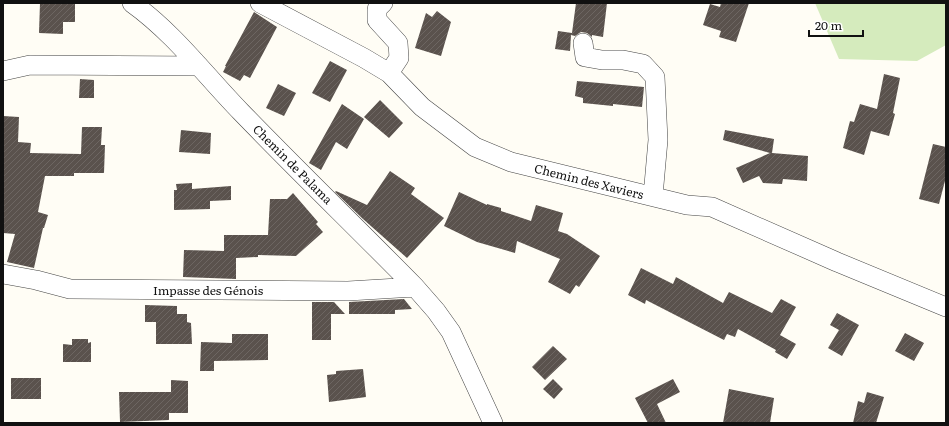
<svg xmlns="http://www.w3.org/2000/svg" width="949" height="426" font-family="Literata,serif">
<defs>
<pattern id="building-hatch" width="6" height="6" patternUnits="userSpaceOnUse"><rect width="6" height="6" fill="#5a524d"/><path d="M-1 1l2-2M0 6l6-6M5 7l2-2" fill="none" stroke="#6d6662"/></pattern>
</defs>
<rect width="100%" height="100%" fill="#fffdf5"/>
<path fill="#d5ebbd" d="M 815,3 L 946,3 L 946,45 L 917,61 L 839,59 Z"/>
<path fill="url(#building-hatch)" d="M 40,3 L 75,3 L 75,22 L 63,22 L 63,34 L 39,33 Z
M 576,3 L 607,3 L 603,37 L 592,35 L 592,37 L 587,33 L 581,32 L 575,36 L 571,35 L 570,51 L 555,49 L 558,31 L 572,33 Z
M 721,3 L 749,3 L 736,42 L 719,37 L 721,31 L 703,25 L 710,4 L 720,7 Z
M 437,11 L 451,22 L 441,56 L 415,48 L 426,13 L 432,17 Z
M 254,12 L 277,27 L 250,78 L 244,75 L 240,81 L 223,72 L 226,66 L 225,66 Z
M 330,61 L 347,70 L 330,102 L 312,93 Z
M 884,74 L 900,78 L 893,113 L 895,114 L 889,136 L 871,131 L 864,155 L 843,148 L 850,121 L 854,122 L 860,104 L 877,109 Z
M 80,79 L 94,80 L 94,98 L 79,98 Z
M 577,81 L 644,87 L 642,107 L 613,104 L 613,106 L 583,103 L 583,98 L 575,96 Z
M 278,84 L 296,93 L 284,116 L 266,108 Z
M 380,100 L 403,123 L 389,138 L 364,117 Z
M 342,104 L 364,119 L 347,149 L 336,142 L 321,170 L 309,163 Z
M 3,116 L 19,117 L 18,142 L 31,143 L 30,153 L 81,154 L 82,127 L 102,127 L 101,145 L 105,145 L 104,173 L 74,173 L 74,176 L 45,176 L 38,212 L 48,215 L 44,228 L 43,228 L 34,268 L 7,262 L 15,234 L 3,233 Z
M 181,130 L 211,133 L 210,154 L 179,152 Z
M 725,130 L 774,139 L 772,153 L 808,156 L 807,181 L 783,179 L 782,184 L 763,183 L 759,176 L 743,183 L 736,168 L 770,153 L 723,140 Z
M 933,144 L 946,147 L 946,177 L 939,204 L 919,199 Z
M 390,171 L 415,188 L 411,194 L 444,218 L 407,258 L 363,219 L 335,192 L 336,191 L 367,205 Z
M 192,183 L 192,189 L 231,186 L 231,200 L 210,201 L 210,209 L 174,210 L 174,190 L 177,190 L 176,184 Z
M 459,192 L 487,205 L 487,204 L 501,208 L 501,211 L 531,221 L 536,205 L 563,213 L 558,231 L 567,234 L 600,256 L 579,287 L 576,285 L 570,294 L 548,282 L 560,259 L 517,241 L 515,253 L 477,242 L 444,226 Z
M 293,193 L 318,222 L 316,224 L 323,232 L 296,256 L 258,255 L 258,257 L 236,258 L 236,279 L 183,277 L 184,250 L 224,251 L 224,235 L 268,235 L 270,199 L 287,199 Z
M 641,268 L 673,284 L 676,277 L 723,303 L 729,292 L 772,313 L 781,299 L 796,307 L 780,335 L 796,344 L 787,359 L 775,352 L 776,350 L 738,329 L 735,337 L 727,334 L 724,340 L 646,300 L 645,304 L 628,295 Z
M 404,299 L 412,309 L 395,310 L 395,314 L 349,314 L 349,302 Z
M 312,302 L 334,302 L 345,314 L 331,314 L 331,340 L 312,340 Z
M 145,305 L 177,306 L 177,314 L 187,314 L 187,322 L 191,323 L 192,344 L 156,344 L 156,322 L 145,322 Z
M 837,313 L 859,325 L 842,356 L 828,348 L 839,330 L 830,325 Z
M 905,333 L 924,343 L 914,361 L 895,351 Z
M 232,334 L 268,334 L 268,360 L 214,361 L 214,371 L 200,371 L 201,342 L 232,343 Z
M 72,339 L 88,339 L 88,343 L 91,342 L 91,362 L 63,362 L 63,344 L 72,345 Z
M 553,346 L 567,359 L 545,380 L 532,367 Z
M 363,369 L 366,397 L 329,402 L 327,375 L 336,374 L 336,371 Z
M 11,378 L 41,378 L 41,399 L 11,399 Z
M 553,379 L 563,389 L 554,399 L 543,389 Z
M 673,379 L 680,392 L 657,404 L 666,423 L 648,423 L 635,398 Z
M 171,380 L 188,381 L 188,413 L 169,413 L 169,420 L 120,422 L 119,392 L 171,392 Z
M 729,389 L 774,398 L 770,423 L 723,423 Z
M 867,392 L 884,397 L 876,423 L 853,423 L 858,401 L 864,403 Z"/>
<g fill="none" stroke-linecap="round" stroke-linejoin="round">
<g stroke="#444" stroke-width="20">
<path id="minor" d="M 132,3 C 174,33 205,75 241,112 C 298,171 357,228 415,287 L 436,311 L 451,332 L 493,423
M 260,3 L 364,58 L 389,73 L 422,107 L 475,147 L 511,162 L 687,205 L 712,207 L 837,262 L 946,307
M 383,3 L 377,9 L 377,20 L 398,43 L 399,58 L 389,73
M 583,43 L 585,57 L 602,60 L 623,60 L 643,64 L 655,77 L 658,140 L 653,196
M 3,71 L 30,65 L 199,66
M 3,274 L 36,280 L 70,289 L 348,291 L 415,287"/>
</g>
<use href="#minor" stroke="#fff" stroke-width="19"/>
</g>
<g text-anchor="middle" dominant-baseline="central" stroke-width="4" stroke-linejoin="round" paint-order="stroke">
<g font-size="12" fill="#111" stroke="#fff">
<text transform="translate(293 164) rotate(45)">Chemin de Palama</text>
<text transform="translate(589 181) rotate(14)">Chemin des Xaviers</text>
<text x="208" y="290">Impasse des Génois</text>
</g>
</g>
<rect width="949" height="426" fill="none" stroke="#111111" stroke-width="8"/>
<path d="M809 30v6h54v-6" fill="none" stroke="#111111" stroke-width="2"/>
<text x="815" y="30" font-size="12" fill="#111111" stroke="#ffffff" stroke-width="3" paint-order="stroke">20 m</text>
</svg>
